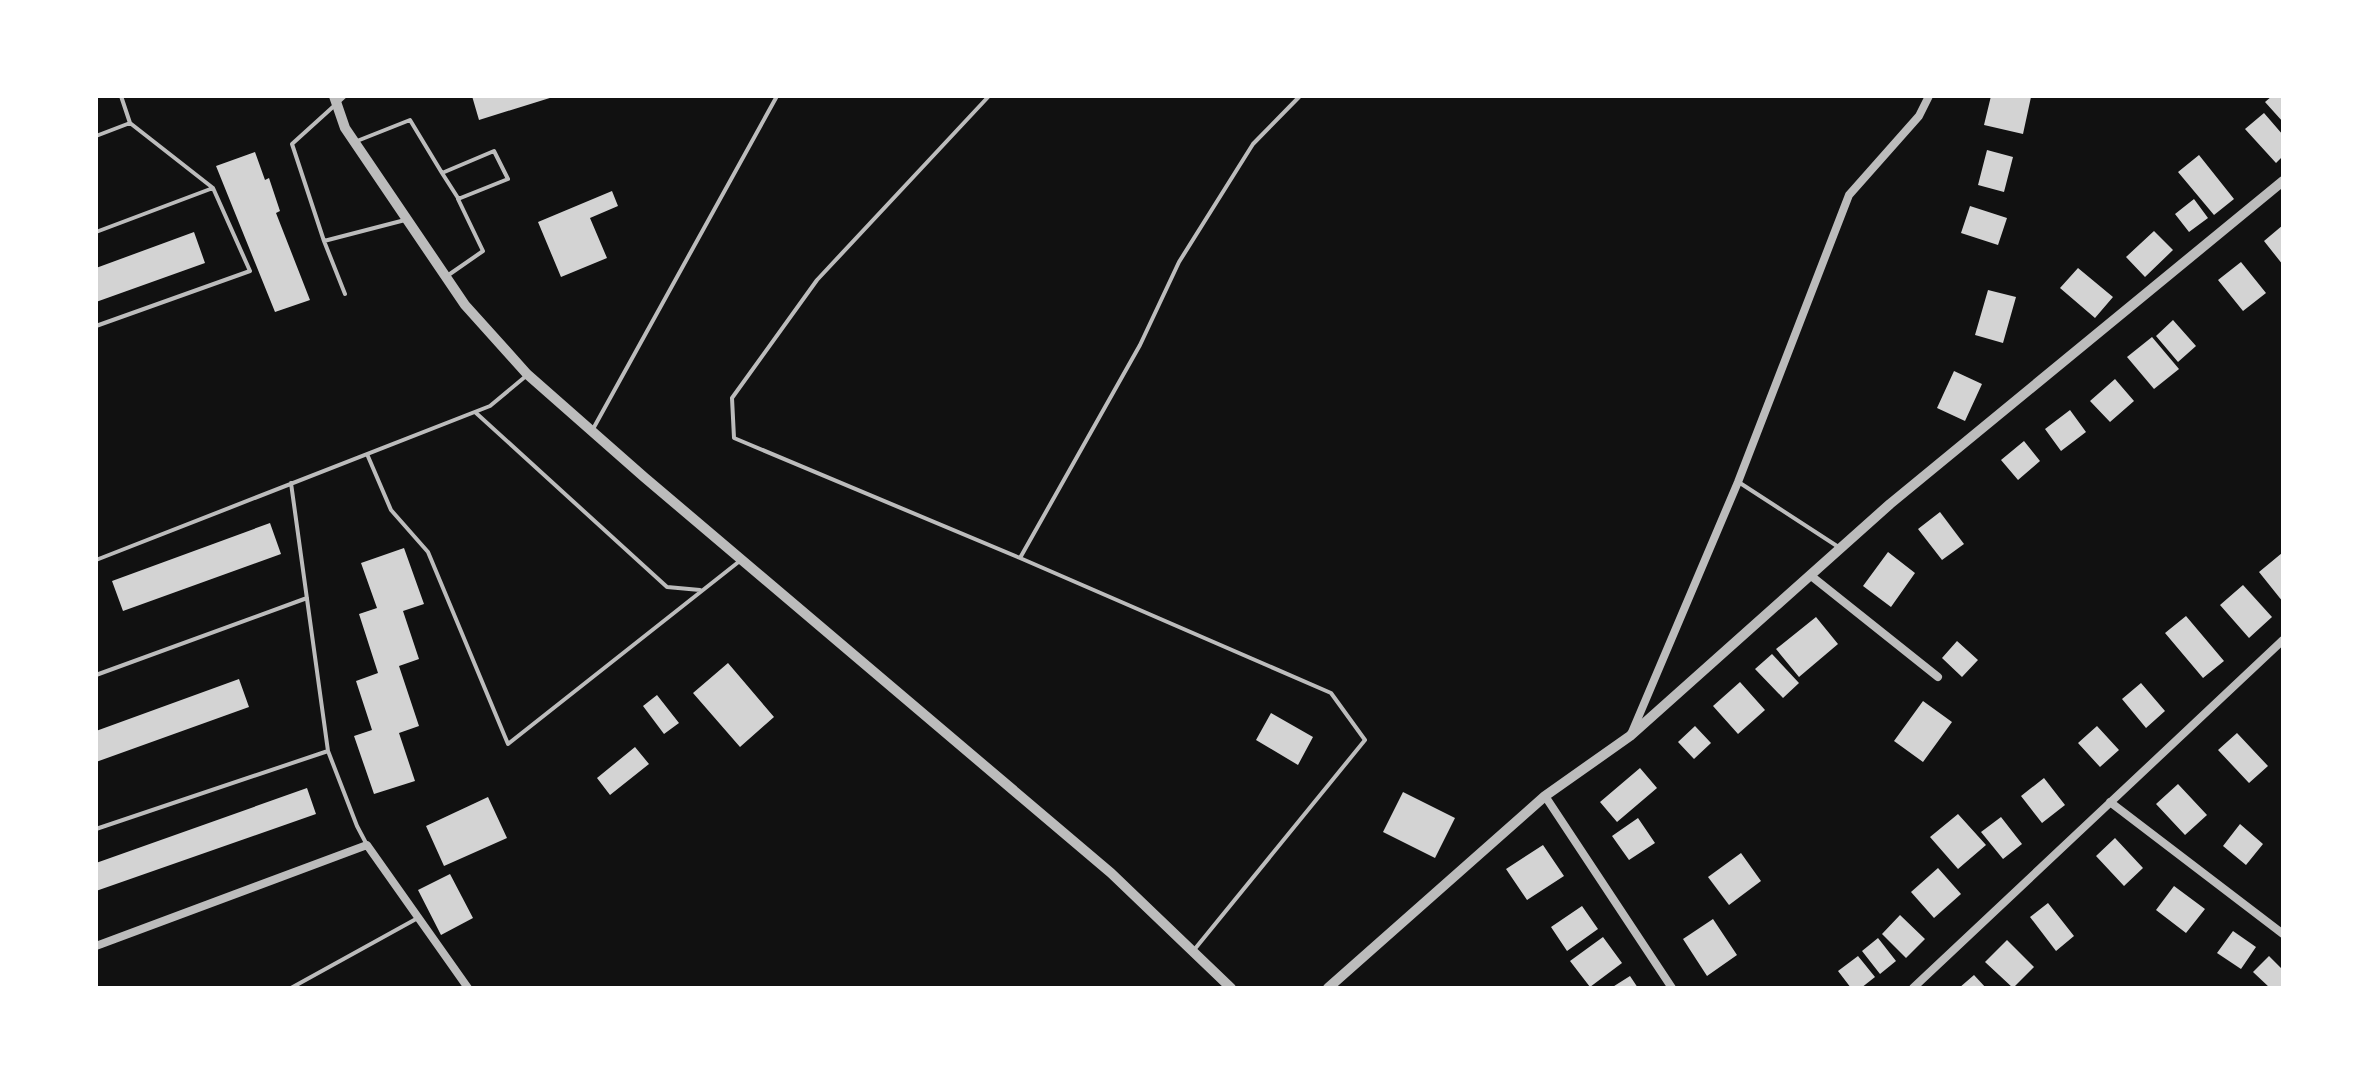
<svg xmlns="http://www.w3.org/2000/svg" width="2379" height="1084" font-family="'Alegreya Sans',sans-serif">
<rect width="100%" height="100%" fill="#111"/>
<path fill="#d3d3d3" d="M 472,96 L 553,96 L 553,97 L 479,120 Z
M 1991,96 L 2031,97 L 2023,134 L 1984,125 Z
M 2272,96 L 2283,96 L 2283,122 L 2265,102 Z
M 2264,113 L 2283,135 L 2283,156 L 2276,163 L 2245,129 Z
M 1987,150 L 2013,157 L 2004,192 L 1978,185 Z
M 255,152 L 265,180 L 269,178 L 280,211 L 276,213 L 310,300 L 275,312 L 216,166 Z
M 2199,155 L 2234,199 L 2214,215 L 2178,172 Z
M 612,191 L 618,206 L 590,218 L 607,258 L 561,277 L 538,222 Z
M 2194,199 L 2208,218 L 2189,232 L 2175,214 Z
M 1970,206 L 2007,218 L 1998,245 L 1961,233 Z
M 2283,225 L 2283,265 L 2264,241 Z
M 2154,231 L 2173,250 L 2145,277 L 2126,257 Z
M 194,232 L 205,263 L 96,302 L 96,268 Z
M 2241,262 L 2266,293 L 2243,311 L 2218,280 Z
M 2078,268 L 2113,297 L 2095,318 L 2060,288 Z
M 1988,290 L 2016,297 L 2003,343 L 1975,335 Z
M 2173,320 L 2196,346 L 2178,362 L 2156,336 Z
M 2152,337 L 2179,369 L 2154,389 L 2127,357 Z
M 1954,371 L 1982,384 L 1965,421 L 1937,408 Z
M 2115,379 L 2134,401 L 2110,422 L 2090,401 Z
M 2070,410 L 2086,432 L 2061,451 L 2045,429 Z
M 2024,441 L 2040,461 L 2018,480 L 2001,460 Z
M 1940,512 L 1964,544 L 1942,560 L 1918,529 Z
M 270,523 L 281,554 L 123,611 L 112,581 Z
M 404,548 L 424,604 L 403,611 L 419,659 L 399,666 L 419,726 L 399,733 L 415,781 L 374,794 L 354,736 L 372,730 L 356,681 L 378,673 L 359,614 L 377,608 L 361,563 Z
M 1888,552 L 1915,573 L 1891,607 L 1863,586 Z
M 2282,553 L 2283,555 L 2283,602 L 2259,572 Z
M 2243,585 L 2272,617 L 2249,638 L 2220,605 Z
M 2186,616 L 2224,661 L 2203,678 L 2165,633 Z
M 1816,617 L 1838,644 L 1799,677 L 1776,649 Z
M 1957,641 L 1978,660 L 1962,677 L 1942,658 Z
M 1772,654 L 1799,683 L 1783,698 L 1755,669 Z
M 728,663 L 774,717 L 740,747 L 693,693 Z
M 239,679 L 249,707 L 96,762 L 96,731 Z
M 1740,682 L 1765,710 L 1738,734 L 1713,706 Z
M 2141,683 L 2165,711 L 2146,728 L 2122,699 Z
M 657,695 L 679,723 L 664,734 L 643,706 Z
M 1923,701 L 1952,722 L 1923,762 L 1894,741 Z
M 1271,713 L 1313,737 L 1298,765 L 1256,740 Z
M 1695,726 L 1711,743 L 1694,759 L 1678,742 Z
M 2097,726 L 2119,750 L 2100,767 L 2078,743 Z
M 2237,733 L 2268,766 L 2249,783 L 2218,750 Z
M 635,747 L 649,764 L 610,795 L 597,778 Z
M 1640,768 L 1657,788 L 1617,822 L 1600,802 Z
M 2044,778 L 2065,805 L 2042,823 L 2021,796 Z
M 2178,784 L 2207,815 L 2185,835 L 2156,804 Z
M 307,788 L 316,814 L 96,891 L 96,863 Z
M 1403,792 L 1455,818 L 1435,858 L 1383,832 Z
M 488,797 L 507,838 L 444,866 L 426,826 Z
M 1958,814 L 1986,845 L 1958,869 L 1930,837 Z
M 2001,817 L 2022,844 L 2003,859 L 1981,832 Z
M 1638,818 L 1655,843 L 1629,860 L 1612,836 Z
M 2240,824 L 2263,844 L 2246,865 L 2223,846 Z
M 2115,838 L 2143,868 L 2124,886 L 2096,856 Z
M 1543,845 L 1564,876 L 1527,900 L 1506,869 Z
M 1741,853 L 1761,881 L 1729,905 L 1708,877 Z
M 1938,868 L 1961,894 L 1934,918 L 1911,892 Z
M 450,874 L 473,918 L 441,935 L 418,890 Z
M 2174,886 L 2205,909 L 2186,933 L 2156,910 Z
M 2048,903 L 2074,936 L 2056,951 L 2030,917 Z
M 1582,906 L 1598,929 L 1567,951 L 1551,927 Z
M 1900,915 L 1925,939 L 1906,958 L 1882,934 Z
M 1713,919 L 1737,955 L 1707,976 L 1683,939 Z
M 2233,931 L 2256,947 L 2241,969 L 2217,953 Z
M 1603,937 L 1622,963 L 1590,987 L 1570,961 Z
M 1878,938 L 1896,961 L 1880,974 L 1862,951 Z
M 2007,940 L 2034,967 L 2013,988 L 1985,962 Z
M 1858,956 L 1875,977 L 1861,988 L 1851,988 L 1838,971 Z
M 2269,956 L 2283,970 L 2283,988 L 2270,988 L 2253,972 Z
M 1974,975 L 1986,988 L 1959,988 Z
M 1630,976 L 1638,988 L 1611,988 Z"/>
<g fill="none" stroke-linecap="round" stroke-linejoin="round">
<path stroke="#bcbcbc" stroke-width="4" d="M 345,96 L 292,144 L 324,241 L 405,220
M 989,96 L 817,280 L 732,398 L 734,438 L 1020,558
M 96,136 L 130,123 L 121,96
M 357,141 L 410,120 L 442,173 L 494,151 L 508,179 L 458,199 L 483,251 L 447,276
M 442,173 L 458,198
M 96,232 L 213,188 L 130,123
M 324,241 L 345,294
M 96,326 L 250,271 L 213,188
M 475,412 L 667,587 L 700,590
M 593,429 L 777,96
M 367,454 L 391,510 L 428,552 L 508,744 L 741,560
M 291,483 L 328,751 L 357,826 L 367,845
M 1740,483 L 1840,548
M 96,560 L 490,406 L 526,376
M 96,675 L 307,598
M 96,829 L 328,751
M 1194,950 L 1365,740 L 1331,693 L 1020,558 L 1140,345 L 1179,262 L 1253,144 L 1300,96
M 291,988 L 416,919"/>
<path stroke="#bcbcbc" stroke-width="8" d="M 1810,575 L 1938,677
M 1632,732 L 1738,482 L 1849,195 L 1919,116 L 1929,96
M 1545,796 L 1672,988
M 2110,802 L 2283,934
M 96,946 L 367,845 L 468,988
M 1913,988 L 2283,640"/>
<path stroke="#bcbcbc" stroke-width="10" d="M 334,96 L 345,128 L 465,305 L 527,374 L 644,477 L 1111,873 L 1231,988
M 1328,988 L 1545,796 L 1630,736 L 1890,504 L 2283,181"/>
</g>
<rect width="2379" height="1084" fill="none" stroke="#ffffff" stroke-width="196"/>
</svg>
